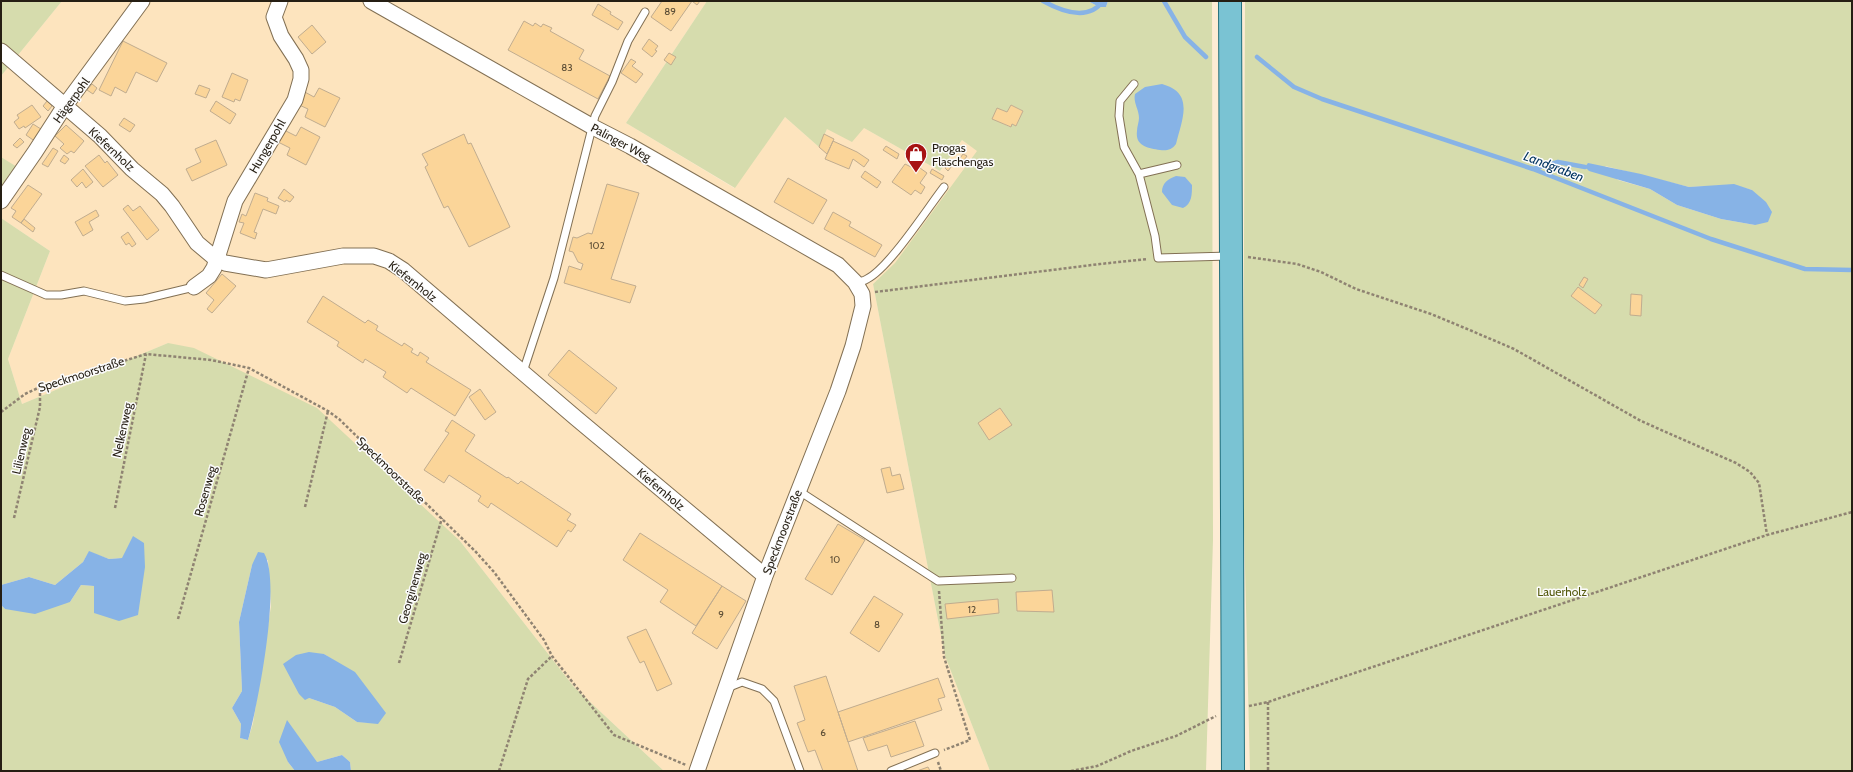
<svg xmlns="http://www.w3.org/2000/svg" width="1853" height="772" font-family="Cabin,sans-serif">
<rect width="100%" height="100%" fill="#fdecd4"/>
<path fill="#fde4be" d="M 62,1 L 707,1 L 626,123 L 734,188 L 785,117 L 819,147 L 827,129 L 864,128 L 940,171 L 962,140 L 978,151 L 895,264 L 873,284 L 945,656 L 990,771 L 664,771 L 574,687 L 460,541 L 168,343 L 22,404 L 8,359 L 50,251 L 1,218 L 1,209 L 21,170 L 1,157 L 1,76 Z"/>
<path fill="#d6dcad" fill-rule="evenodd" d="M 1,1 L 62,1 L 1,76 Z
M 707,1 L 1088,1 L 1099,7 L 1106,7 L 1108,1 L 1212,1 L 1213,540 L 1206,771 L 990,771 L 945,656 L 873,284 L 895,263 L 977,151 L 962,140 L 940,171 L 864,128 L 852,142 L 827,129 L 819,147 L 785,117 L 735,188 L 626,123 ZM 1011,105 L 1023,111 L 1016,126 L 1012,124 L 1010,127 L 993,119 L 997,108 L 1007,112 Z
M 1245,1 L 1852,1 L 1852,771 L 1250,771 L 1243,485 ZM 1605,166 L 1689,187 L 1734,185 L 1752,190 L 1755,225 L 1721,219 L 1677,205 L 1650,189 L 1618,180 Z
M 1,157 L 22,170 L 1,209 Z
M 1,218 L 50,251 L 8,359 L 22,404 L 168,343 L 194,348 L 317,408 L 460,541 L 574,687 L 664,771 L 351,771 L 350,762 L 342,755 L 317,762 L 288,762 L 295,771 L 1,771 L 1,605 L 5,609 L 70,602 L 81,585 L 94,586 L 122,558 L 109,559 L 89,552 L 83,562 L 55,585 L 29,577 L 1,585 ZM 268,560 L 271,606 L 253,723 L 248,740 L 240,738 L 241,724 L 232,708 L 242,691 L 239,622 L 252,565 ZM 324,654 L 338,663 L 378,723 L 357,722 L 335,707 L 309,698 Z"/>
<path fill="#87b3e6" d="M 1088,1 L 1108,1 L 1106,7 L 1099,7 Z
M 1162,84 C 1195,93 1182,119 1176,144 C 1172,150 1166,151 1160,150 C 1148,148 1135,146 1137,131 C 1137,126 1139,122 1139,118 C 1139,109 1133,103 1135,94 L 1145,87 Z
M 1588,163 L 1641,174 L 1689,187 L 1734,184 L 1752,190 L 1766,202 L 1772,212 L 1768,222 L 1755,225 L 1721,219 L 1677,205 L 1650,189 L 1589,171 L 1585,167 Z
M 1176,176 L 1185,177 L 1192,185 C 1192,194 1192,204 1183,208 L 1172,205 L 1162,192 C 1162,183 1168,179 1176,176 Z
M 133,536 L 144,543 L 145,567 L 138,615 L 119,621 L 94,613 L 94,586 L 81,585 L 70,602 L 35,614 L 5,609 L 1,605 L 1,585 L 29,577 L 55,585 L 83,562 L 89,551 L 109,559 L 122,558 Z
M 258,552 L 264,553 C 282,583 258,704 248,740 L 240,738 L 241,724 L 232,708 L 242,691 L 239,622 L 252,565 Z
M 309,652 L 324,654 L 355,672 L 386,713 L 378,724 L 357,722 L 335,707 L 309,698 L 305,700 L 299,694 L 283,664 L 296,655 Z
M 287,720 L 317,762 L 342,755 L 350,762 L 351,771 L 295,771 L 288,762 L 279,742 Z"/>
<g fill="none" stroke-linecap="round" stroke-linejoin="round">
<path stroke="#87b3e6" stroke-width="4.5" d="M 1043,1 C 1061,11 1088,22 1103,1
M 1164,1 L 1185,37 L 1206,57
M 1257,57 L 1294,87 L 1322,99 L 1533,169 L 1711,239 L 1805,269 L 1852,270
M 1533,169 L 1558,162 L 1585,167"/>
</g>
<path fill="#fbd599" stroke="#c0ac8f" d="M 662,1 L 700,1 L 697,5 L 692,1 L 671,31 L 651,17 Z
M 598,4 L 611,12 L 610,14 L 623,22 L 618,30 L 592,15 Z
M 524,21 L 533,26 L 535,23 L 541,27 L 543,24 L 552,28 L 550,31 L 584,50 L 579,59 L 610,76 L 598,99 L 508,50 Z
M 312,25 L 326,42 L 312,54 L 298,37 Z
M 649,39 L 658,46 L 655,50 L 657,51 L 652,57 L 642,49 Z
M 123,41 L 167,63 L 157,82 L 136,72 L 126,93 L 115,87 L 111,96 L 99,90 Z
M 669,53 L 676,57 L 671,65 L 664,60 Z
M 631,59 L 636,62 L 632,66 L 643,74 L 636,83 L 621,73 Z
M 232,73 L 248,80 L 240,101 L 235,99 L 234,102 L 222,97 Z
M 92,84 L 97,88 L 93,94 L 87,90 Z
M 199,85 L 210,89 L 206,98 L 195,94 Z
M 319,88 L 340,98 L 325,127 L 305,117 L 308,109 L 297,104 L 303,91 L 314,97 Z
M 47,101 L 52,106 L 48,111 L 43,106 Z
M 216,101 L 236,114 L 230,124 L 210,111 Z
M 32,105 L 41,117 L 25,128 L 24,126 L 19,129 L 14,122 L 19,118 L 17,115 Z
M 1011,105 L 1023,111 L 1016,126 L 1012,124 L 1011,127 L 992,119 L 997,108 L 1007,112 Z
M 124,118 L 135,125 L 130,132 L 119,125 Z
M 33,124 L 44,131 L 36,142 L 26,135 Z
M 66,125 L 84,141 L 74,153 L 71,151 L 67,154 L 60,148 L 64,144 L 55,136 Z
M 301,127 L 320,137 L 306,165 L 287,155 L 290,148 L 278,142 L 284,130 L 296,136 Z
M 464,134 L 468,144 L 471,143 L 510,227 L 469,247 L 448,206 L 444,208 L 425,167 L 428,165 L 422,154 Z
M 824,134 L 834,139 L 827,154 L 819,147 Z
M 20,138 L 24,142 L 17,148 L 13,145 Z
M 216,140 L 227,165 L 192,181 L 186,169 L 201,162 L 195,149 Z
M 833,141 L 857,152 L 869,160 L 864,167 L 853,159 L 849,169 L 825,159 Z
M 886,146 L 899,154 L 897,159 L 883,150 Z
M 53,148 L 58,151 L 48,167 L 42,164 Z
M 963,154 L 967,156 L 959,167 L 955,165 Z
M 64,155 L 69,159 L 65,164 L 60,161 Z
M 99,155 L 105,163 L 107,161 L 118,175 L 103,187 L 85,166 Z
M 951,161 L 954,163 L 948,171 L 945,168 Z
M 913,163 L 927,173 L 920,183 L 925,187 L 921,194 L 915,190 L 911,195 L 892,182 L 905,164 L 911,167 Z
M 83,169 L 93,182 L 86,188 L 82,182 L 77,187 L 71,180 Z
M 932,169 L 944,176 L 942,180 L 930,173 Z
M 865,171 L 881,182 L 877,188 L 861,177 Z
M 788,178 L 827,200 L 813,224 L 774,202 Z
M 607,184 L 639,193 L 611,279 L 636,286 L 630,303 L 564,283 L 569,266 L 581,270 L 583,264 L 578,262 L 573,252 L 569,251 L 573,237 L 577,238 L 588,233 L 592,234 Z
M 28,185 L 42,194 L 21,223 L 12,217 L 16,211 L 11,208 Z
M 284,189 L 294,197 L 290,202 L 286,200 L 285,202 L 278,198 Z
M 255,193 L 268,198 L 267,201 L 279,206 L 276,214 L 263,209 L 254,232 L 257,233 L 255,239 L 240,233 L 244,223 L 239,222 L 242,214 L 246,216 Z
M 128,205 L 133,211 L 140,206 L 159,230 L 147,240 L 123,209 Z
M 96,210 L 99,216 L 89,222 L 93,230 L 83,236 L 75,222 Z
M 833,212 L 851,222 L 849,226 L 882,245 L 875,257 L 824,229 Z
M 24,219 L 35,228 L 33,232 L 21,223 Z
M 128,232 L 136,244 L 132,247 L 129,243 L 126,245 L 121,237 Z
M 222,274 L 236,286 L 212,313 L 207,309 L 214,300 L 206,293 Z
M 1584,277 L 1588,279 L 1583,288 L 1579,285 Z
M 1578,287 L 1602,305 L 1595,314 L 1571,296 Z
M 1631,294 L 1642,295 L 1641,316 L 1630,315 Z
M 323,296 L 365,323 L 368,320 L 378,326 L 376,330 L 402,346 L 404,343 L 413,349 L 411,352 L 418,356 L 420,352 L 429,358 L 426,362 L 471,390 L 455,416 L 411,388 L 407,393 L 383,377 L 386,372 L 365,359 L 363,363 L 337,346 L 339,342 L 307,322 Z
M 569,350 L 617,388 L 596,414 L 548,375 Z
M 480,389 L 496,412 L 485,420 L 469,397 Z
M 1000,408 L 1012,425 L 989,440 L 978,423 Z
M 452,420 L 475,435 L 465,451 L 507,478 L 508,477 L 518,484 L 521,481 L 571,514 L 567,520 L 576,525 L 571,532 L 568,530 L 557,547 L 491,503 L 488,508 L 478,501 L 481,496 L 449,475 L 444,483 L 424,470 L 449,433 L 445,431 Z
M 890,467 L 892,476 L 900,474 L 904,489 L 887,493 L 881,469 Z
M 838,524 L 865,540 L 832,595 L 805,579 Z
M 640,533 L 722,586 L 696,626 L 660,602 L 668,590 L 623,560 Z
M 722,586 L 746,601 L 717,649 L 692,633 Z
M 1052,590 L 1054,612 L 1017,611 L 1016,592 Z
M 874,596 L 903,614 L 879,652 L 850,633 Z
M 998,599 L 999,613 L 947,619 L 945,604 Z
M 646,629 L 672,684 L 657,691 L 644,661 L 640,663 L 627,637 Z
M 826,676 L 838,712 L 858,771 L 823,771 L 815,750 L 808,752 L 797,723 L 805,720 L 794,686 Z
M 938,678 L 945,697 L 938,699 L 942,710 L 848,742 L 838,712 Z
M 915,721 L 924,746 L 891,757 L 887,745 L 868,751 L 863,738 Z
M 928,767 L 930,771 L 917,771 Z"/>
<g fill="none" stroke-linecap="round" stroke-linejoin="round">
<g stroke="#827054" stroke-width="9">
<path id="lane" d="M 1134,84 L 1120,101 L 1119,116 L 1124,147 L 1139,174
M 1177,165 L 1139,174 L 1155,236 L 1158,258 L 1229,256
M 1,275 L 46,295 L 61,295 L 84,291 L 125,301 L 144,299 L 194,287
M 855,282 C 859,282 864,281 867,279 C 889,268 927,209 944,187
M 523,372 L 554,278 L 595,116 L 612,82 L 628,41 L 645,12
M 799,491 L 938,581 L 1012,578
M 727,688 L 742,682 L 762,689 L 774,701 L 800,771
M 891,771 L 935,753"/>
</g>
<g stroke="#827054" stroke-width="17">
<path id="street" d="M 371,1 L 593,127 L 630,146 L 838,265 L 855,282 L 862,294 L 863,306 L 853,346 L 838,391 L 765,576 L 697,771
M 1,51 L 100,136 L 132,169 L 162,194 L 172,206 L 197,243 L 216,259 L 225,263 L 266,270 L 343,256 L 374,256 L 389,261 L 403,270 L 576,418 L 765,576
M 1,201 L 35,152 L 64,107 L 142,1
M 194,287 L 209,276 L 214,268 L 235,201 L 295,100 L 301,79 L 301,70 L 296,59 L 281,36 L 274,17 L 280,1"/>
</g>
<g stroke="#236f7c" stroke-width="24">
<path id="primary" d="M 1230,1 L 1233,771"/>
</g>
<path stroke="#8f8372" stroke-width="2.5" stroke-dasharray="3 2" stroke-linecap="butt" d="M 1248,257 L 1297,264 L 1321,272 L 1356,289 L 1431,314 L 1472,331 L 1514,349 L 1641,421 L 1736,463 L 1750,472 L 1759,483 L 1767,535
M 875,292 L 1100,264 L 1148,259
M 1,412 L 25,394 L 40,387 L 146,354 L 211,360 L 249,368 L 328,411 L 339,419 L 475,551 L 494,572 L 544,640 L 552,656 L 614,735 L 686,765
M 305,507 L 328,411
M 115,508 L 146,354
M 14,518 L 40,407 L 40,387
M 939,591 L 944,657 L 970,740 L 944,750
M 178,619 L 249,368
M 399,663 L 442,518
M 1268,702 L 1268,771
M 1249,706 L 1268,702 L 1767,535 L 1852,512
M 938,762 L 941,771
M 499,771 L 528,679 L 552,656
M 1071,771 L 1097,766 L 1131,751 L 1176,736 L 1216,716"/>
<use href="#lane" stroke="#fff" stroke-width="7"/>
<use href="#street" stroke="#fff" stroke-width="15"/>
<use href="#primary" stroke="#7ac3d3" stroke-width="22"/>
</g>
<defs>
<g id="shop-pin" transform="scale(1.15)"><path d="M0 17L-7.5 6A9.5 9.5 0 1 1 7.5 6Z" fill="#a71213" stroke="#fcfcfc"/><path d="M-5-2.5h2.3a2.7 3.5 0 0 1 5.4 0H5L5.5 6h-11ZM-1.5-2.5h3a1.5 2.3 0 0 0-3 0Z" fill="#fff"/></g>
</defs>
<g fill-rule="evenodd">
<use href="#shop-pin" x="916" y="154"/>
</g>
<g text-anchor="middle" dominant-baseline="central" stroke-width="3" stroke-linejoin="round" paint-order="stroke">
<g font-size="10" fill="#5a4c34">
<text x="670" y="11">89</text>
<text x="567" y="67">83</text>
<text x="597" y="245">102</text>
<text x="835" y="559">10</text>
<text x="972" y="609">12</text>
<text x="721" y="614">9</text>
<text x="877" y="624">8</text>
<text x="823" y="732">6</text>
</g>
<g font-size="12" fill="#251e13" stroke="#fcfcfc">
<text transform="translate(71 100) rotate(-54)">Hägerpohl</text>
<text transform="translate(621 142) rotate(28)">Palinger Weg</text>
<text transform="translate(267 146) rotate(-60)">Hungerpohl</text>
<text transform="translate(112 149) rotate(43)">Kiefernholz</text>
<text transform="translate(413 281) rotate(38)">Kiefernholz</text>
<text transform="translate(81 374) rotate(-18)">Speckmoorstraße</text>
<text transform="translate(122 430) rotate(-78)">Nelkenweg</text>
<text transform="translate(21 451) rotate(-77)">Lilienweg</text>
<text transform="translate(391 470) rotate(44)">Speckmoorstraße</text>
<text transform="translate(661 489) rotate(40)">Kiefernholz</text>
<text transform="translate(205 491) rotate(-74)">Rosenweg</text>
<text transform="translate(782 532) rotate(-69)">Speckmoorstraße</text>
<text transform="translate(412 588) rotate(-74)">Georginenweg</text>
</g>
<g font-size="12" fill="#251e13" stroke="#fcfcfc" text-anchor="start">
<text x="932" y="147">Progas<tspan x="932" dy="14">Flaschengas</tspan></text>
</g>
<g font-size="12" fill="#555a0d" stroke="#fcfcfc">
<text x="1562" y="591">Lauerholz</text>
</g>
<g font-size="13" font-style="italic" fill="#013360" stroke="#fcfcfc">
<text transform="translate(1554 166) rotate(21)">Landgraben</text>
</g>
</g>
<rect width="1853" height="772" fill="none" stroke="#251e13" stroke-width="4"/>
</svg>
